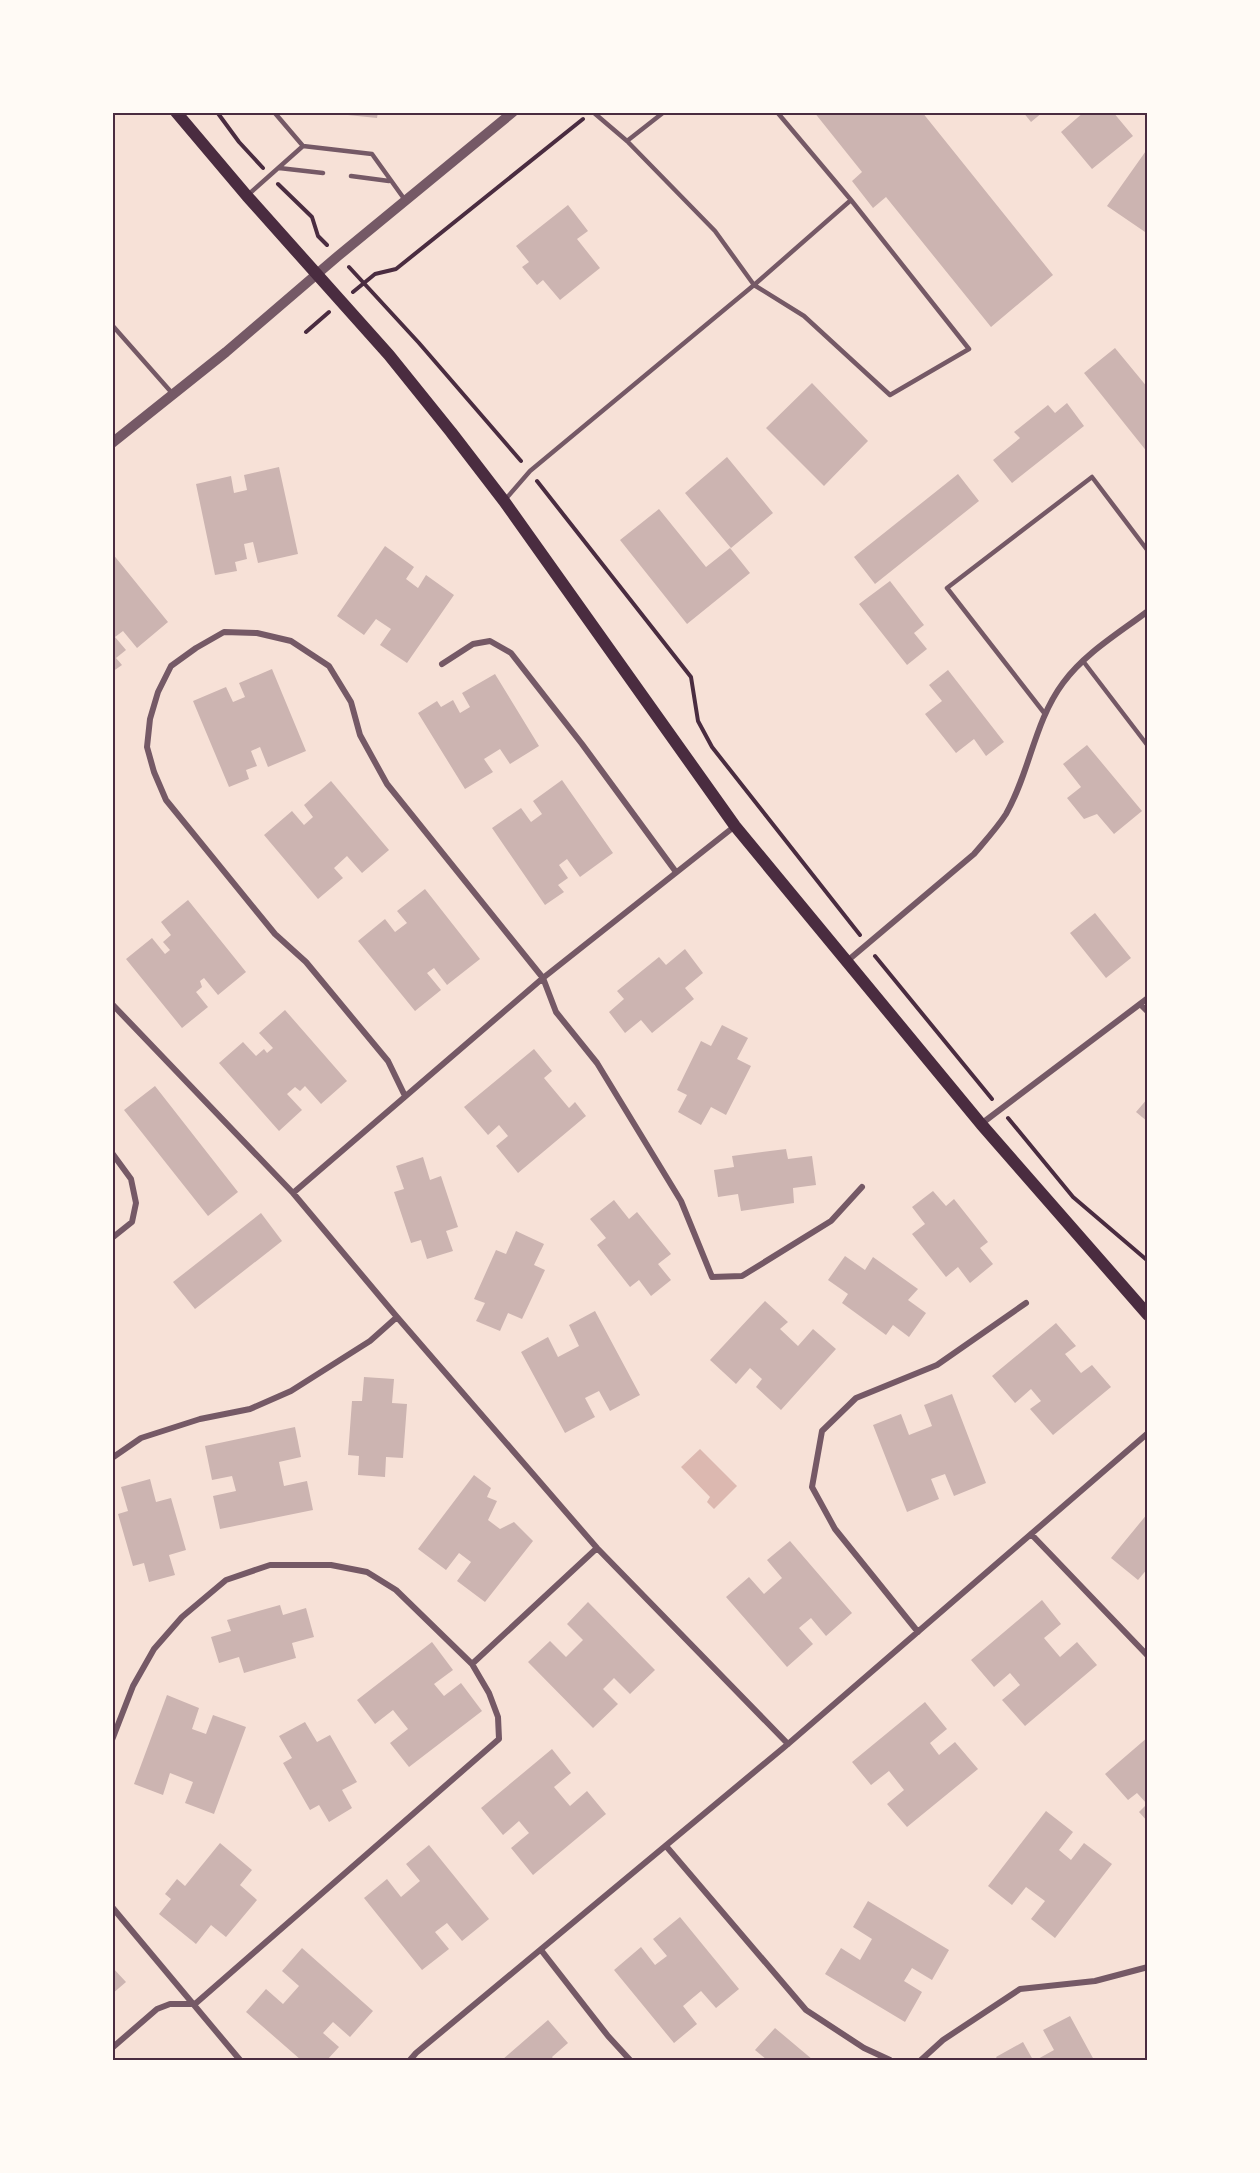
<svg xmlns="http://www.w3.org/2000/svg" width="1260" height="2173" font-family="'Nunito Sans',sans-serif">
<rect width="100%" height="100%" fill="#f7e1d7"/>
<path fill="#dcb8b0" d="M 700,1449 L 737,1486 L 714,1509 L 707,1502 L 710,1497 L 681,1467 Z"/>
<path fill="#ccb4b1" d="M 338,112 L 378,112 L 377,118 L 338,114 Z
M 814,112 L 922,112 L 1053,275 L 991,327 L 886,197 L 873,208 L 852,181 L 862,172 Z
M 1023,112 L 1043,112 L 1031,122 Z
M 1084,112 L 1113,112 L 1133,136 L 1092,169 L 1061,132 Z
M 1148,148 L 1148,234 L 1107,206 Z
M 568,205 L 588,231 L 577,239 L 600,268 L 560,300 L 543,280 L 537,285 L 522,267 L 529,262 L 516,246 Z
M 1115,348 L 1148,388 L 1148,453 L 1084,373 Z
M 812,383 L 868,441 L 824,486 L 766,428 Z
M 1067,403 L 1084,426 L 1012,483 L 993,460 L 1020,438 L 1014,432 L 1048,405 L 1055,413 Z
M 727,457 L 773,513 L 731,548 L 685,493 Z
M 279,467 L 298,554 L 258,563 L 253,542 L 244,544 L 247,559 L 235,562 L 237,571 L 215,575 L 196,484 L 231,476 L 234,493 L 247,490 L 244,475 Z
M 958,474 L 979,501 L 875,584 L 854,557 Z
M 659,509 L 706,567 L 730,548 L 750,573 L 687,624 L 620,540 Z
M 385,546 L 414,567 L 406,579 L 418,588 L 426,575 L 454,595 L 407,663 L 380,645 L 391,629 L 376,619 L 364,635 L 337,616 Z
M 112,553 L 168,622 L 137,648 L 123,631 L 115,637 L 126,650 L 116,658 L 122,665 L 112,672 Z
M 890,581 L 924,625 L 914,633 L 927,649 L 907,665 L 859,604 Z
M 272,669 L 306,751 L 268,767 L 260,747 L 251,751 L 257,766 L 246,770 L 249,779 L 229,787 L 193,701 L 226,687 L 233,702 L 245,697 L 239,683 Z
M 948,670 L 1004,742 L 986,756 L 974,739 L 956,753 L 925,714 L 942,701 L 929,685 Z
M 495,674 L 539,746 L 510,764 L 500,749 L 484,759 L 493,772 L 465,789 L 418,713 L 437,701 L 441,707 L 453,700 L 460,713 L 470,707 L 462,693 Z
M 1087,745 L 1142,811 L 1114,834 L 1097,814 L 1084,819 L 1067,798 L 1081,787 L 1063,764 Z
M 562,780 L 613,853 L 580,877 L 567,859 L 559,865 L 568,878 L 558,885 L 564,892 L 545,905 L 492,828 L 521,808 L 531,822 L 542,814 L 533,801 Z
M 331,781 L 389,850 L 362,873 L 347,856 L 334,868 L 343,878 L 318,899 L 264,835 L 292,811 L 304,825 L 313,817 L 304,805 Z
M 425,889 L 480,959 L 447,985 L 434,968 L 427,973 L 441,990 L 415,1011 L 358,941 L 385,919 L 395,932 L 407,923 L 397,911 Z
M 188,900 L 246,972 L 218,995 L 204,978 L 200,981 L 202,987 L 196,992 L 208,1007 L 182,1028 L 126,959 L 152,938 L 165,954 L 170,950 L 163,942 L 171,935 L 161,922 Z
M 1095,913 L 1131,958 L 1106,978 L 1070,933 Z
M 685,949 L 703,973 L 685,988 L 694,999 L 652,1033 L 641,1020 L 625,1033 L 609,1012 L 624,999 L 617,991 L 659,957 L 666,965 Z
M 285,1010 L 347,1081 L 321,1104 L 305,1086 L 300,1091 L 295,1087 L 287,1094 L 302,1110 L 279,1131 L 219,1063 L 243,1042 L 256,1056 L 264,1049 L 267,1053 L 273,1048 L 259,1033 Z
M 722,1025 L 748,1038 L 737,1059 L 751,1066 L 726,1115 L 711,1107 L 701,1125 L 678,1112 L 687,1095 L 677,1090 L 701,1041 L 711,1046 Z
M 534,1049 L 552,1071 L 544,1078 L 569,1108 L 575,1102 L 586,1116 L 518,1173 L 496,1146 L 508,1136 L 499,1125 L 488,1135 L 464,1107 Z
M 155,1086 L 238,1192 L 208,1216 L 124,1110 Z
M 1148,1098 L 1148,1122 L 1136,1112 Z
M 786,1149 L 788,1159 L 812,1156 L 816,1185 L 793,1188 L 794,1203 L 741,1211 L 738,1194 L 718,1197 L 714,1170 L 734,1167 L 732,1156 Z
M 423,1157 L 430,1180 L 441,1176 L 458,1227 L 446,1231 L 453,1251 L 427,1259 L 421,1240 L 411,1243 L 394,1192 L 404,1189 L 396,1166 Z
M 933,1191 L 946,1206 L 954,1199 L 988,1242 L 980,1248 L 993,1264 L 970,1283 L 958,1267 L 946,1277 L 912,1234 L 925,1224 L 912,1207 Z
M 614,1200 L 629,1219 L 637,1212 L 671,1254 L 658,1264 L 671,1280 L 651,1296 L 639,1280 L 630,1287 L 597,1245 L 606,1238 L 590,1219 Z
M 261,1213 L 282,1241 L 195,1309 L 173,1282 Z
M 516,1231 L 544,1244 L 534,1265 L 545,1270 L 522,1319 L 508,1313 L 500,1331 L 476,1321 L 485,1303 L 474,1299 L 496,1250 L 506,1254 Z
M 845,1256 L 865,1270 L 873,1257 L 918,1289 L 908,1300 L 926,1313 L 909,1337 L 893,1325 L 886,1335 L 842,1303 L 848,1294 L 828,1280 Z
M 765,1301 L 788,1322 L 780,1329 L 798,1346 L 813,1329 L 836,1349 L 781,1410 L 756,1387 L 762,1379 L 750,1368 L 736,1384 L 710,1360 Z
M 595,1311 L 640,1395 L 610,1411 L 599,1391 L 585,1398 L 595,1417 L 565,1433 L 521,1352 L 548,1337 L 558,1357 L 579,1346 L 569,1325 Z
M 1056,1323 L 1076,1346 L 1065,1354 L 1081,1373 L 1092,1365 L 1111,1387 L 1053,1435 L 1030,1409 L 1041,1401 L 1031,1389 L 1015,1403 L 992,1376 Z
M 364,1377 L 394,1379 L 392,1403 L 407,1404 L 403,1458 L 386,1457 L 385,1477 L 358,1475 L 359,1456 L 348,1455 L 352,1401 L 362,1401 Z
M 952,1394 L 986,1483 L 954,1496 L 945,1474 L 931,1479 L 939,1499 L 907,1512 L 873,1425 L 901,1414 L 909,1435 L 932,1426 L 924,1405 Z
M 295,1427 L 301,1457 L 279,1462 L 284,1486 L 307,1481 L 313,1510 L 220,1529 L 213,1496 L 236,1491 L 232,1476 L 212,1480 L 205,1446 Z
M 474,1475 L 491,1488 L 487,1497 L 497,1501 L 488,1520 L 500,1529 L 514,1522 L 533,1541 L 485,1602 L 457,1581 L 471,1562 L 459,1553 L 446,1570 L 418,1549 Z
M 150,1479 L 156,1502 L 171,1498 L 186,1550 L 169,1555 L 175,1575 L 149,1582 L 144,1563 L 133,1566 L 118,1514 L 128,1511 L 121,1487 Z
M 1148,1513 L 1148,1568 L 1138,1580 L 1111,1558 Z
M 790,1541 L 852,1613 L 826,1636 L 811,1618 L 799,1628 L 813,1644 L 787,1667 L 726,1597 L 749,1577 L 764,1594 L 782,1578 L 767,1560 Z
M 1042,1600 L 1061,1624 L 1044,1638 L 1060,1657 L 1077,1642 L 1097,1665 L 1025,1726 L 1002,1700 L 1020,1685 L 1010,1673 L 994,1687 L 971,1660 Z
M 588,1602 L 655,1670 L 630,1694 L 614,1678 L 603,1689 L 618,1704 L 593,1728 L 528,1662 L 550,1641 L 566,1657 L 583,1640 L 567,1624 Z
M 280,1605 L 283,1615 L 306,1608 L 314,1637 L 292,1643 L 296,1658 L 244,1673 L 239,1657 L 219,1663 L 211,1637 L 231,1631 L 227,1620 Z
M 432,1642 L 453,1670 L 434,1684 L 444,1696 L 461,1683 L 482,1711 L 409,1767 L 390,1743 L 408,1729 L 393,1710 L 375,1724 L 357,1700 Z
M 167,1695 L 199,1708 L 192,1729 L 206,1734 L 213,1715 L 246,1727 L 214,1814 L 185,1803 L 193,1782 L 170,1773 L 163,1795 L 134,1784 Z
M 925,1702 L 947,1729 L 930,1743 L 939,1755 L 955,1742 L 978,1769 L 907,1827 L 887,1804 L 904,1790 L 889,1771 L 871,1785 L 852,1762 Z
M 305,1722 L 317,1742 L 330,1735 L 357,1782 L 342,1790 L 352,1808 L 329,1822 L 319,1805 L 310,1810 L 283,1763 L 292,1758 L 279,1736 Z
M 1148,1737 L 1148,1822 L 1139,1812 L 1147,1804 L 1137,1793 L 1128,1800 L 1105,1774 Z
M 552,1749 L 571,1773 L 554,1787 L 570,1806 L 587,1791 L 606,1814 L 533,1875 L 511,1848 L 529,1833 L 519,1821 L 503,1835 L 481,1808 Z
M 1046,1811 L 1073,1832 L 1059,1850 L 1071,1860 L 1084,1843 L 1112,1864 L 1055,1938 L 1031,1919 L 1045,1901 L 1026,1887 L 1012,1905 L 988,1886 Z
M 220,1843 L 252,1870 L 240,1885 L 257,1900 L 226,1937 L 211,1925 L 196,1944 L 159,1914 L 171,1899 L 165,1894 L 177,1879 L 185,1886 Z
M 429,1845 L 489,1919 L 462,1941 L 447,1923 L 435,1932 L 449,1949 L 422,1970 L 364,1898 L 387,1879 L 401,1897 L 420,1881 L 406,1864 Z
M 868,1901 L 949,1950 L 932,1980 L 912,1968 L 904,1981 L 922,1992 L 905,2022 L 825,1974 L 841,1948 L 860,1960 L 872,1939 L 853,1927 Z
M 680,1917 L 739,1989 L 716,2008 L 701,1991 L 683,2006 L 697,2024 L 674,2043 L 614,1970 L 641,1947 L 655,1965 L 667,1956 L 653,1939 Z
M 302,1948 L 373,2011 L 350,2037 L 333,2022 L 323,2033 L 339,2047 L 327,2060 L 301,2060 L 246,2012 L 266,1989 L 283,2004 L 299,1986 L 282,1971 Z
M 112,1967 L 126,1982 L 112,1994 Z
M 1070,2016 L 1094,2060 L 1036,2060 L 1054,2050 L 1043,2030 Z
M 548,2020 L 568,2043 L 552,2057 L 554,2060 L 502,2060 Z
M 775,2028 L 813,2060 L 767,2060 L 755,2050 Z
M 1023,2042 L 1033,2060 L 998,2060 L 996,2057 Z"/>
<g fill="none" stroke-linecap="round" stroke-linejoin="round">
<path stroke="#4a2c40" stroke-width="4" d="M 217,112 L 239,142 L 263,168
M 278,184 L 312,217 L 318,236 L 327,245
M 349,267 L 419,343 L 521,461
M 353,292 L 375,274 L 396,269 L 583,119
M 306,332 L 329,312
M 537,481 L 691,677 L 698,721 L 712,747 L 860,935
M 875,956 L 992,1099
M 1008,1118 L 1073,1197 L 1148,1261"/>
<path stroke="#755966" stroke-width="4.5" d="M 274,112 L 303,146
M 593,112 L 627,141 L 715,231 L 754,285 L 804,316 L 890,395 L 969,349 L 851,200 L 777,112
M 627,141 L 664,112
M 279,168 L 323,173
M 351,176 L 389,181
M 249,194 L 303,146 L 372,154 L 405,200
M 112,325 L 172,393
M 504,501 L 530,471 L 754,285 L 851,200
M 1083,661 L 1148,746
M 1045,714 L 947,588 L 1092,477 L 1148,551"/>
<path stroke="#755966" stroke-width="6" d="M 442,664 L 473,644 L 490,641 L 511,653 L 582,744 L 676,872
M 846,962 L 974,854 C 985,841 997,828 1006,814 C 1030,772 1034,722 1063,683 C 1085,653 1119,633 1148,611
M 112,1004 L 293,1193 L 397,1317 L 597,1548 L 788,1744
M 1140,1004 L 1148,1012
M 405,1096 L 388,1061 L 306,962 L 275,934 L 166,800 L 154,772 L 147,747 L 150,719 L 158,692 L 171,666 L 196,648 L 224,632 L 257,633 L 291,641 L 329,666 L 351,702 L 360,735 L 387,784 L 543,978 L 556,1012 L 597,1063 L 681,1201 L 712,1277 L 742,1276 L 831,1221 L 862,1187
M 981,1124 L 1148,998
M 112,1153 L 131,1179 L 136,1203 L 132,1222 L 112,1238
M 293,1193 L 543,978 L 735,826
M 112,1458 L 141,1438 L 200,1419 L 250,1409 L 291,1391 L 370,1341 L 397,1317
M 1031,1534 L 1148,1656
M 918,1632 L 835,1529 L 812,1487 L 822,1431 L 856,1398 L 937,1365 L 1026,1303
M 472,1664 L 597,1548
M 112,1740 L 133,1686 L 154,1649 L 182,1617 L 226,1580 L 270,1565 L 331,1565 L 367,1572 L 396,1590 L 472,1664 L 489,1693 L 498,1717 L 499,1739 L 195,2004
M 666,1846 L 806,2010 L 864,2048 L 890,2060
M 112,1907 L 240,2060
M 541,1950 L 608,2036 L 630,2060
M 112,2048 L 157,2009 L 170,2004 L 194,2004
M 410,2060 L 416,2053 L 788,1744 L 1148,1433
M 921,2060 L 943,2040 L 1020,1989 L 1095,1981 L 1148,1967"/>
<path stroke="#755966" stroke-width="10" d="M 112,443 L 226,352 L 338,256 L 513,112"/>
<path stroke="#4a2c40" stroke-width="12" d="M 176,112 L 247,196 L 389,355 L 451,432 L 504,501 L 735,826 L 981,1124 L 1148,1315"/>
</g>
<rect width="1260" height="2173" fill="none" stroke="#fffaf5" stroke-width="228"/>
<rect x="114" y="114" width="1032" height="1945" fill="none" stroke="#4a2c40" stroke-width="2"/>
</svg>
